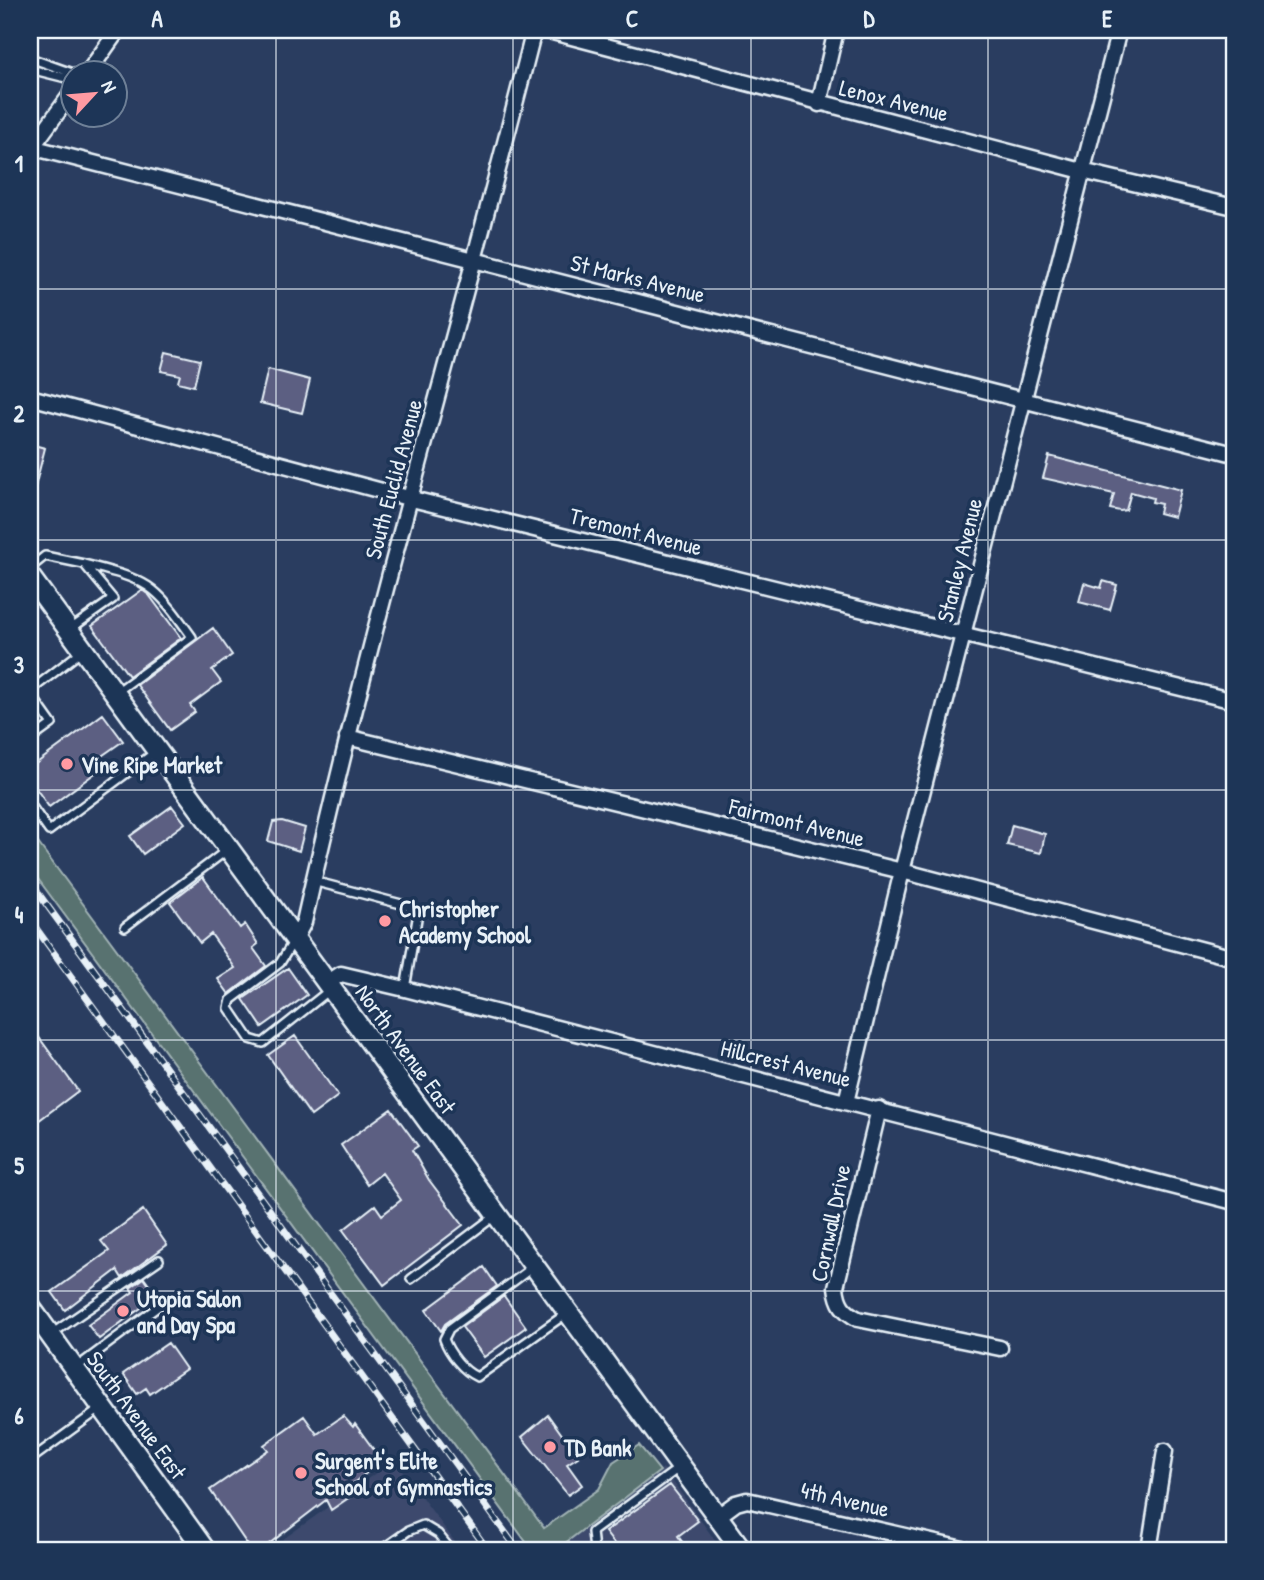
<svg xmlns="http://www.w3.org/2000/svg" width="1264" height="1580" font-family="'Patrick Hand',sans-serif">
<rect width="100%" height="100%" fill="#2a3d60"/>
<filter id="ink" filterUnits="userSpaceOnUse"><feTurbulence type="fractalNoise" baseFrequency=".0143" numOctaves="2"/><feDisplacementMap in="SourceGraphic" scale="14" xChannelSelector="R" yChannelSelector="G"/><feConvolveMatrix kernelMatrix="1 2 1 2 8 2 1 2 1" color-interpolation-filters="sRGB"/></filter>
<g filter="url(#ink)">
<path fill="#3c4a6d" d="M 394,1460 L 461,1550 L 268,1550 Z
M 663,1468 L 722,1550 L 556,1550 Z"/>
<path fill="#59726f" stroke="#a0b2b4" stroke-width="2" d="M 30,832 L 544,1528 L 599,1489 L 613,1462 L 639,1445 L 660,1471 L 560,1547 L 562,1550 L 532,1550 L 30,868 Z"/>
<path fill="#5c5e82" stroke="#e8f1f8" stroke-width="2" d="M 166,352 L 200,360 L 194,386 L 178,382 L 180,375 L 161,371 Z
M 268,369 L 310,380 L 302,413 L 260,403 Z
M 30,444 L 45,448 L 34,491 L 30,490 Z
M 1049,456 L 1181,490 L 1174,517 L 1159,513 L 1161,504 L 1152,502 L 1153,498 L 1131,492 L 1126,510 L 1120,511 L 1110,509 L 1114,494 L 1043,478 Z
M 1103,581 L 1117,585 L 1110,610 L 1079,602 L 1084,583 L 1101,588 Z
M 142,590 L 149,595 L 181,638 L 129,676 L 92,626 Z
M 213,628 L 232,655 L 212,670 L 221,682 L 190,705 L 195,712 L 170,730 L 137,685 Z
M 103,714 L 123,741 L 96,760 L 102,768 L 49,807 L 30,780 L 30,768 Z
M 172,806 L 185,823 L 143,854 L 130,836 Z
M 282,821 L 305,828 L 299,851 L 268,841 L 273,822 Z
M 1012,825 L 1045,834 L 1041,853 L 1007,845 Z
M 203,877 L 240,928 L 245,924 L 258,944 L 253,948 L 266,966 L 229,994 L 218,979 L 235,968 L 211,934 L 200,943 L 170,902 Z
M 288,968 L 307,995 L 262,1027 L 243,999 Z
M 30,1025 L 78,1091 L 30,1127 Z
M 295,1036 L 338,1096 L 311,1116 L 268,1055 Z
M 391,1109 L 418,1146 L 412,1150 L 429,1180 L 463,1225 L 384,1285 L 343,1230 L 375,1205 L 382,1215 L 401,1200 L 382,1173 L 367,1185 L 341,1145 Z
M 143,1210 L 167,1245 L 122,1278 L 117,1270 L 65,1310 L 52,1292 L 109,1251 L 101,1241 Z
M 484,1267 L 497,1286 L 445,1324 L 441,1331 L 426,1310 Z
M 144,1278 L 157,1296 L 99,1339 L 88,1325 L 133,1292 L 130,1288 Z
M 504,1296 L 526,1327 L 484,1357 L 462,1327 Z
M 168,1343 L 186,1369 L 150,1394 L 146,1388 L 137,1394 L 123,1374 Z
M 548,1415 L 578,1457 L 567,1464 L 582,1485 L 568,1495 L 522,1437 Z
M 304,1416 L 317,1434 L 343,1416 L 353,1427 L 355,1424 L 382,1461 L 351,1485 L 357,1492 L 331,1510 L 326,1500 L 261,1550 L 251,1550 L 210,1490 L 268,1450 L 264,1445 Z
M 670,1485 L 698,1521 L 678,1536 L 688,1550 L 619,1550 L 605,1532 Z"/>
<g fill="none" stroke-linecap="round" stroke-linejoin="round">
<g stroke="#e8f1f8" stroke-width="12">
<path id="service" d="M 30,58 L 75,74
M 30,69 L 74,80
M 84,564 C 149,581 153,582 192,637 L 118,691
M 30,568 L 45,556 L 84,564 L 113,599 L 69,630
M 30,691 L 82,651
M 30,693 L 52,724 L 30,740
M 30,804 L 49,831 L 154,753
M 313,881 L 405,905 L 418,913 L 405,989
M 125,927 L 227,850
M 293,942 L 280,963 L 231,1000 L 229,1008 L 250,1039 L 263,1043 L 331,989
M 533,1267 L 449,1329 L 444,1339 C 449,1353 463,1371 477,1377 L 567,1313
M 411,1279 L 496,1215
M 53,1333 L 159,1260
M 77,1367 L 171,1297
M 30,1460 L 100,1409
M 381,1550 L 408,1531 L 423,1525 L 438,1534 L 451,1550
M 594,1550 L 592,1532 L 680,1467"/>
</g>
<g stroke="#e8f1f8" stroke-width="19">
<path id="minor" d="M 545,30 L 1082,171 L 1234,207
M 87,74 L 118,30
M 819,104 L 836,30
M 31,147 L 1234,454
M 30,150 L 74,90
M 30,397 L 412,499 L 1234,701
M 347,737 L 902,871 L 1234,958
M 295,939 L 304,922 C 371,623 459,328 534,30
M 327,983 L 341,974 L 405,989 L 1234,1202
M 846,1102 L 902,871 L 1119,30
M 879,1109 L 836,1287 C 838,1304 843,1311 858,1319 L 1000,1348
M 717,1517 L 736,1503 L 747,1500 L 967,1550
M 1149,1550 L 1165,1451"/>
</g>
<g stroke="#e8f1f8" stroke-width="24">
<path id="secondary" d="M 30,577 L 742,1550
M 30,1307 L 205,1550"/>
</g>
<use href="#service" stroke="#1d3557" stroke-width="7"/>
<use href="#minor" stroke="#1d3557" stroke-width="14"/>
<use href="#secondary" stroke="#1d3557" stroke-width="19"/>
<g stroke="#e8f1f8" stroke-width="7">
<path id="rail" d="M 30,882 L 518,1550
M 30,920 L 488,1550"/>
</g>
<use href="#rail" stroke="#1d3557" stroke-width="4.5" stroke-dasharray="13" stroke-linecap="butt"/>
</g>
</g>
<path fill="none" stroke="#e8f1f8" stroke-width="2" stroke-opacity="0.55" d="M 276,30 L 276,1550M 513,30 L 513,1550M 751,30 L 751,1550M 988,30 L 988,1550M 30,289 L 1234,289M 30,540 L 1234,540M 30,790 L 1234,790M 30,1040 L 1234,1040M 30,1291 L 1234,1291"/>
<g fill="#ff9aa2" stroke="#1d3557" stroke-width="2.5">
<circle cx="67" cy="764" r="7"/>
<circle cx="385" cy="921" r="7"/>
<circle cx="123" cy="1311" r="7"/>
<circle cx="550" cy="1447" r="7"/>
<circle cx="301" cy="1473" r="7"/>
</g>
<g text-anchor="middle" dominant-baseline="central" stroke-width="7" stroke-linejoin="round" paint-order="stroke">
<g font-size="23" fill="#e8f1f8" stroke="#1d3557">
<text transform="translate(894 100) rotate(14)">Lenox Avenue</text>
<text transform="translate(638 278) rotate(14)">St Marks Avenue</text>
<text transform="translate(393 479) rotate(-75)">South Euclid Avenue</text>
<text transform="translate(636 531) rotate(14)">Tremont Avenue</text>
<text transform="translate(959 560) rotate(-76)">Stanley Avenue</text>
<text transform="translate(797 822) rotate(14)">Fairmont Avenue</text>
<text transform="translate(406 1049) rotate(54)">North Avenue East</text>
<text transform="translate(786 1063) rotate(14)">Hillcrest Avenue</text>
<text transform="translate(830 1223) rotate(-78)">Cornwall Drive</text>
<text transform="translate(137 1415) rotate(54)">South Avenue East</text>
<text transform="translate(845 1499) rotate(13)">4th Avenue</text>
</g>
<g font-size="23" font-weight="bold" fill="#e8f1f8" stroke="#1d3557" text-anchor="start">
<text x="81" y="764">Vine Ripe Market</text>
<text x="399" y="908">Christopher<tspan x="399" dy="26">Academy School</tspan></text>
<text x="137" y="1298">Utopia Salon<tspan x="137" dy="26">and Day Spa</tspan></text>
<text x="564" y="1447">TD Bank</text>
<text x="315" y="1460">Surgent's Elite<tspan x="315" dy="26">School of Gymnastics</tspan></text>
</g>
</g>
<rect width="1264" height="1580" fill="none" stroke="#1d3557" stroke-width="77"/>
<g transform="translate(94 94) rotate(64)"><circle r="33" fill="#1d3557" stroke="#6e8097" stroke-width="2"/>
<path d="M0-5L12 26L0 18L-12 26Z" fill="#ff9aa2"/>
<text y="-10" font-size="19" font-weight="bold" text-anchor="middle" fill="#e8f1f8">N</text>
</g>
<rect x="38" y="38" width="1188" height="1504" fill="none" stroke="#e8f1f8" stroke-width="2.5"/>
<g font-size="23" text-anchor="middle" font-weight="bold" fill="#e8f1f8">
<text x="157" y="27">A</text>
<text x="395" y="27">B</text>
<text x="632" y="27">C</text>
<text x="869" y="27">D</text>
<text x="1107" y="27">E</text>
<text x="19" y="172">1</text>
<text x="19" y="422">2</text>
<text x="19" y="673">3</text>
<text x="19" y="923">4</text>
<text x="19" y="1174">5</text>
<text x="19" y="1424">6</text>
</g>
</svg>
